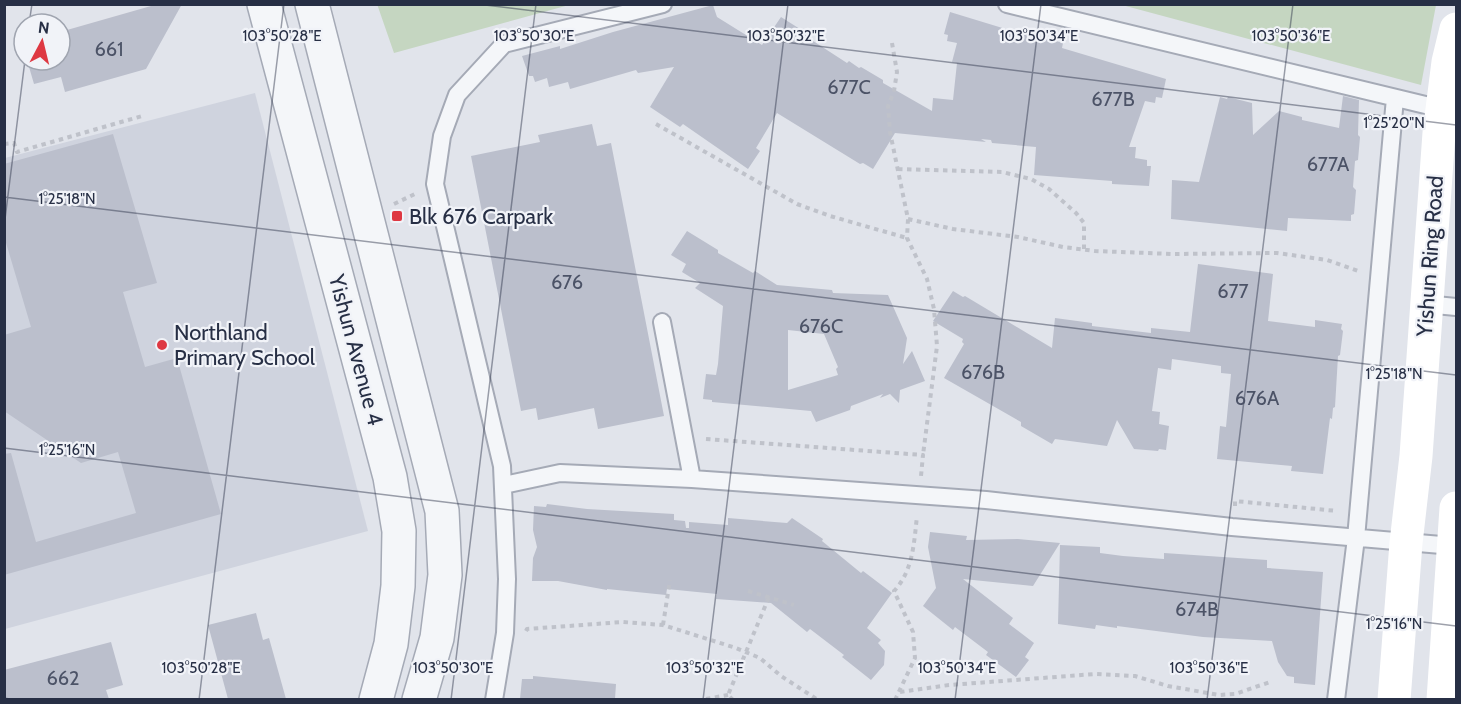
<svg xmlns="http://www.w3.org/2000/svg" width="1461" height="704" font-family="Cabin,sans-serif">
<rect width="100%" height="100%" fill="#e1e4eb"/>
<path fill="#cfd3de" d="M 255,93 L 368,531 L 5,629 L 5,158 Z"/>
<path fill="#c5d6c1" d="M 377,4 L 569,4 L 569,5 L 394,53 Z
M 1122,5 L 1436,5 L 1421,85 Z"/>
<path fill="#bbbfcc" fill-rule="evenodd" d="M 158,4 L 182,4 L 146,69 L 65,92 L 61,77 L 34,84 L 27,60 L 60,60 L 60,32 Z
M 713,5 L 717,17 L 762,45 L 781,17 L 811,36 L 810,39 L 847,63 L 849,61 L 859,68 L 861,67 L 883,80 L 883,83 L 932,111 L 933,98 L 953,100 L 957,63 L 952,62 L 957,43 L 947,41 L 948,35 L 944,34 L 950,12 L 1025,35 L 1026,33 L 1063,43 L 1062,48 L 1166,79 L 1162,98 L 1156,97 L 1155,103 L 1145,101 L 1129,147 L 1136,147 L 1135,158 L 1147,160 L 1147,166 L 1151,166 L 1149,186 L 1112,184 L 1112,181 L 1034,175 L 1036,147 L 992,143 L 991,140 L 981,139 L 986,142 L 895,133 L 873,169 L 863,163 L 860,164 L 777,113 L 756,148 L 760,151 L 748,169 L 683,124 L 680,127 L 650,107 L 674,67 L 638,73 L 636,70 L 570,89 L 568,82 L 549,87 L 547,78 L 535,82 L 533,76 L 529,76 L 522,56 L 560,46 L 560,49 L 613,32 Z
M 1343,96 L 1359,100 L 1358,135 L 1360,137 L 1358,160 L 1355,161 L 1353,187 L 1356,190 L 1354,214 L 1351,215 L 1351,221 L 1288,218 L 1287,231 L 1171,219 L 1172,180 L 1199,182 L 1220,97 L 1227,99 L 1228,97 L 1252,103 L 1253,135 L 1279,111 L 1302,117 L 1302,120 L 1339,128 Z
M 592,124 L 597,146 L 611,143 L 664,416 L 598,429 L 594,408 L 538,420 L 536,408 L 521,411 L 471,156 L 540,142 L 538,135 Z
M 113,134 L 157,283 L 123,292 L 145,367 L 177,358 L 221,514 L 4,575 L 4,454 L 11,453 L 36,542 L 136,513 L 118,452 L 81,463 L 4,411 L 4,335 L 31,327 L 4,236 L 4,164 Z
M 687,231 L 718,250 L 718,253 L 753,273 L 755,271 L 777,285 L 832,290 L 833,293 L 888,295 L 907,338 L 903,364 L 912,351 L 925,381 L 900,390 L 899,403 L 890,394 L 880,398 L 883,394 L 851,406 L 850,410 L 816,422 L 811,411 L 712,402 L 712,400 L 703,399 L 706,374 L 716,375 L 718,364 L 723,306 L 695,288 L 700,283 L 682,272 L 686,264 L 671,255 ZM 788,330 L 824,334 L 838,367 L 836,369 L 838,375 L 788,390 Z
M 1198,264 L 1273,274 L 1268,321 L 1315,327 L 1315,320 L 1342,324 L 1341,329 L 1343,331 L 1340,355 L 1338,356 L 1335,407 L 1333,408 L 1332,419 L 1330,418 L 1323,474 L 1291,471 L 1292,466 L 1217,459 L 1220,426 L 1226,427 L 1231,374 L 1221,373 L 1221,366 L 1172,359 L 1171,370 L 1158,368 L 1152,411 L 1160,412 L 1159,424 L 1169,426 L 1166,450 L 1159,449 L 1158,451 L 1134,449 L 1117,420 L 1107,446 L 1055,439 L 1052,444 L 1021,426 L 1021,422 L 944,378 L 964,344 L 962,342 L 963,339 L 933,321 L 953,291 L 963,297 L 965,296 L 1052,348 L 1055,318 L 1092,323 L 1092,326 L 1151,333 L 1151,328 L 1190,332 Z
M 547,504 L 587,509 L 674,514 L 674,520 L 685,521 L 686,528 L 689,528 L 689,522 L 728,525 L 728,518 L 787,523 L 792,518 L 823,539 L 822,541 L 861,573 L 863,571 L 892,593 L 867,628 L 881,640 L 878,643 L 885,651 L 884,665 L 871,680 L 842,657 L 844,655 L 810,629 L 807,632 L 771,603 L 716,599 L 717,594 L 667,589 L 666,595 L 607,589 L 607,590 L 558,581 L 532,581 L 533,558 L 537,547 L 533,530 L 534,506 L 546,507 Z
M 930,532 L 967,536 L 966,540 L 1018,539 L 1060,543 L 1033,586 L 963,579 L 1013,618 L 1009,624 L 1034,643 L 1025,657 L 1029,660 L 1016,677 L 986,655 L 988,652 L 955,627 L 953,630 L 923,606 L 936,588 L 928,547 Z
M 1060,545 L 1100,547 L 1100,553 L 1123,556 L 1164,559 L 1164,553 L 1267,560 L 1267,568 L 1323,572 L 1315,685 L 1294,683 L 1294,677 L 1287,676 L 1278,662 L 1272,641 L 1203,637 L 1117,626 L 1117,628 L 1096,625 L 1095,629 L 1058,624 Z
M 256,613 L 263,640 L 269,638 L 286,699 L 228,699 L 208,625 Z
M 111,642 L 123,685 L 106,690 L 109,699 L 4,699 L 4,670 Z
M 533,676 L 616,684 L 615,699 L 520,699 L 522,679 L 533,679 Z"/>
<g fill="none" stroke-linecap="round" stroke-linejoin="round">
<g stroke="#a5aab6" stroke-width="20">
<path id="service" d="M 1007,4 L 1442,109
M 1425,304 L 1456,307
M 662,322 L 692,479
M 504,485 L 560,473 L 692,479 L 986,500 L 1232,527 L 1453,546
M 494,700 L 505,633 L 507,579 L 502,466 L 435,184 L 442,136 L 457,95 L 504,44 L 663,4
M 1336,700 L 1356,538 L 1395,98"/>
</g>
<g stroke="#a5aab6" stroke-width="36">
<path id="tertiary" d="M 264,4 L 390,477 L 399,531 L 398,586 L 391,644 L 376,700
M 312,4 L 442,511 L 445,575 L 437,638 L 419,700"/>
</g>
<path stroke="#bfc2ca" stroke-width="4" stroke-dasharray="4.5 4.5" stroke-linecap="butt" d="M 892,43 L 897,72 L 894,91 L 888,106 L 890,132 L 908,219 L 907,238 L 927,279 L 934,309 L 937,346 L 923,455
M 656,124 L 797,204 L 830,216 L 907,238
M 4,144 L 14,143 L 17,152 L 142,116
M 898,169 L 1002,172 L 1031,179 L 1049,189 L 1076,213 L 1084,223 L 1084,250
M 394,204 L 417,193
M 908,219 L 953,229 L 1018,237 L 1063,247 L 1095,251 L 1173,254 L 1277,253 L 1327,260 L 1358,271
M 706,439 L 923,455 L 921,476
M 1235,506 L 1235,501 L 1337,511
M 748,591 L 794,605
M 663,625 L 670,580
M 526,631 L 527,629 L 623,622 L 663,625 L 736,648 L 760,658 L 781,676 L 818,700
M 900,692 L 949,685 L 1095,674 L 1135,676 L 1168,686 L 1219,695 L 1235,694 L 1270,682
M 706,699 L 728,695
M 733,700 L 728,695 L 769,597
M 895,700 L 915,658 L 913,632 L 894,591 C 913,571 914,543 917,516"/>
<use href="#service" stroke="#f4f6f9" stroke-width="16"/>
<use href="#tertiary" stroke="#f4f6f9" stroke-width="33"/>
<path stroke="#fff" stroke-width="33" d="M 1394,700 L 1406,543 L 1416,456 L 1439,133 L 1448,62 L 1456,29
M 1443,700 L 1456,508"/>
</g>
<path fill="none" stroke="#272f45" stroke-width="1.5" stroke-opacity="0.45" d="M 477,4 L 1456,125M 29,24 L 32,4M 4,197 L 1456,375M 4,227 L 25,60M 4,448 L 1456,626M 4,698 L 15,700M 199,700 L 284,4M 451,700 L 536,4M 703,700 L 788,4M 955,700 L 1041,4M 1207,700 L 1293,4"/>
<g fill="#de3842" stroke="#f1f3f8" stroke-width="2">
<rect x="391" y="210" width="12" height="12" rx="3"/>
<circle cx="162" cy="345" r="6"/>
</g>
<g text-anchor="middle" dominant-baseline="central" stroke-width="4.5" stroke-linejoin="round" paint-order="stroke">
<g font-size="20" fill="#4c5367">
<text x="109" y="49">661</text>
<text x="849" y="87">677C</text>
<text x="1113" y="99">677B</text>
<text x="1328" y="164">677A</text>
<text x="567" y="282">676</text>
<text x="1233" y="291">677</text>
<text x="821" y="326">676C</text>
<text x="983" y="372">676B</text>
<text x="1257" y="398">676A</text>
<text x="1197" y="609">674B</text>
<text x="63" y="678">662</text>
</g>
<g font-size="22" fill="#272f45" stroke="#f1f3f8" text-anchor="start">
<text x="409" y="216">Blk 676 Carpark</text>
<text x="174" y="332">Northland<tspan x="174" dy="25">Primary School</tspan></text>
</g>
<g font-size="22" fill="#272f45" stroke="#f1f3f8">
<text transform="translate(1430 256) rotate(-86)">Yishun Ring Road</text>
<text transform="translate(356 350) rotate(75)">Yishun Avenue 4</text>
</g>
</g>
<g font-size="15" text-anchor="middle" fill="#272f45" stroke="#f1f3f8" stroke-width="4.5" stroke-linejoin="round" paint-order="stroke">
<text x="282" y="41">103°50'28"E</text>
<text x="534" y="41">103°50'30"E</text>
<text x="786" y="41">103°50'32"E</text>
<text x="1039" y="41">103°50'34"E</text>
<text x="1291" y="41">103°50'36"E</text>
<text x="1394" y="128">1°25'20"N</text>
<text x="67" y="204">1°25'18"N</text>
<text x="1394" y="379">1°25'18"N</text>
<text x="67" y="455">1°25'16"N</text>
<text x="1394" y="629">1°25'16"N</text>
<text x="201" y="673">103°50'28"E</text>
<text x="453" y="673">103°50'30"E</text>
<text x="705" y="673">103°50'32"E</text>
<text x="957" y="673">103°50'34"E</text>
<text x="1209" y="673">103°50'36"E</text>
</g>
<rect width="1461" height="704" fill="none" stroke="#272f45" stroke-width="12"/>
<g transform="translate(42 42) rotate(7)"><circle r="28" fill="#f1f3f8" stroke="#a0a5b0" stroke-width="1.5"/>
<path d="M0-4.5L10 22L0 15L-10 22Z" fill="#de3842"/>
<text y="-9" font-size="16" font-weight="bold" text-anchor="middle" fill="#272f45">N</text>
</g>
</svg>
